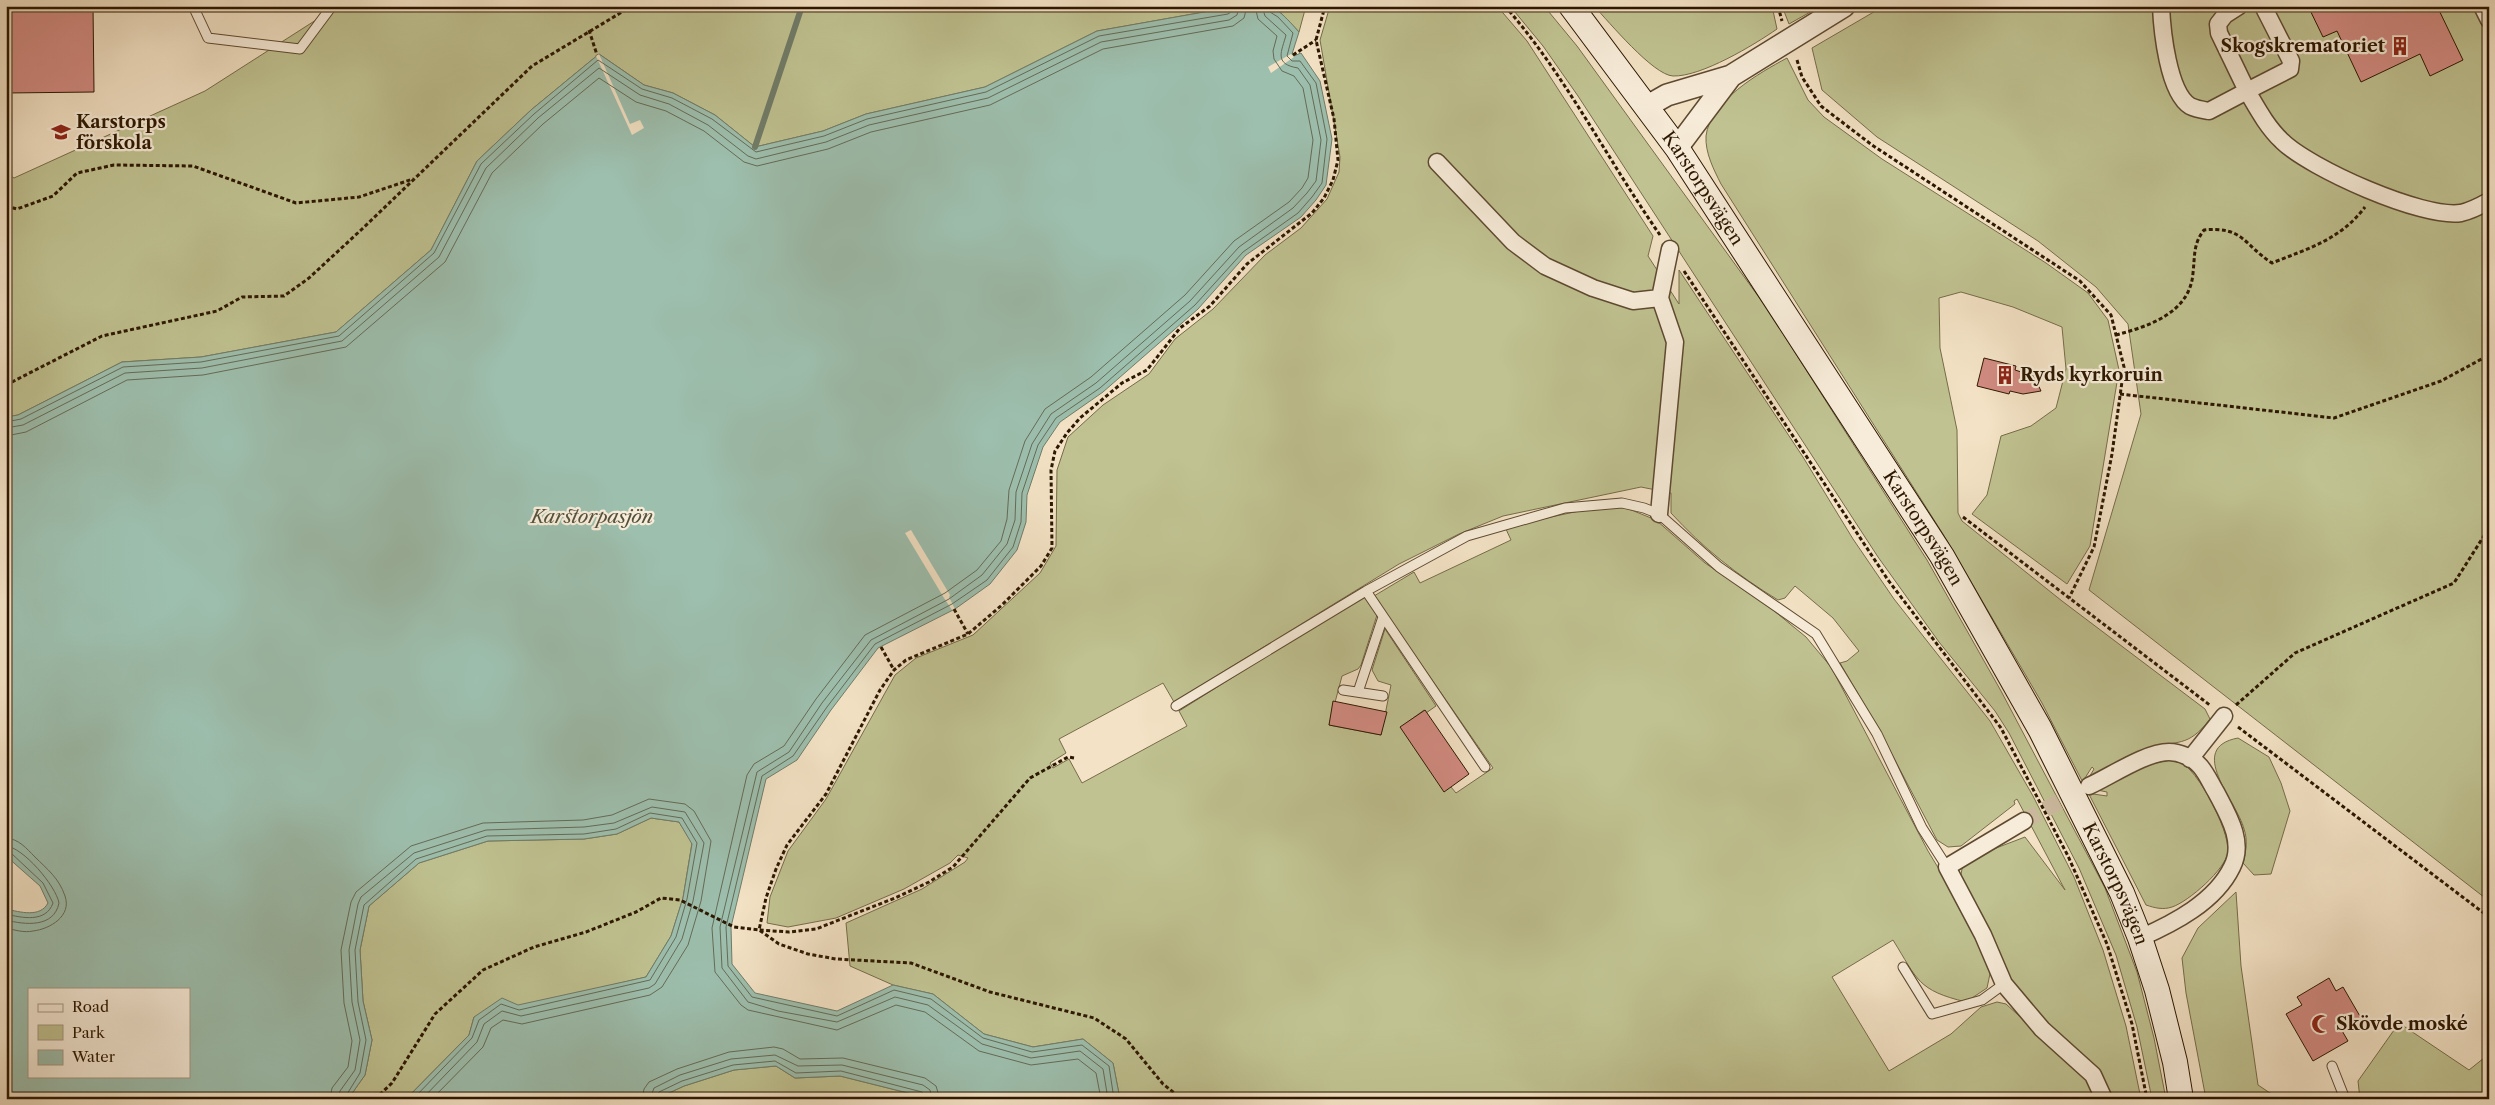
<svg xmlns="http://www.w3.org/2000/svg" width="2495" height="1105" font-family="'Libre Caslon Text',serif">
<rect width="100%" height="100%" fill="#f3e2c5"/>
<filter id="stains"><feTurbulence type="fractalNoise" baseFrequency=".004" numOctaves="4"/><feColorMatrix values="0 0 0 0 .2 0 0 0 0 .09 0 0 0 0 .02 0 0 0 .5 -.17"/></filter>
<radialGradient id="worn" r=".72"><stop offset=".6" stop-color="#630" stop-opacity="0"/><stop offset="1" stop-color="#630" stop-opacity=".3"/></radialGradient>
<path fill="#c0c291" stroke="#766c48" d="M 329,6 L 1238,6 L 1097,31 L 985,87 L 866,114 L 823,131 L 755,147 L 715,115 L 673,93 L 644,85 L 599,54 L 531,110 L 477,161 L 431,250 L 336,332 L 201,357 L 122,362 L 18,415 L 6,417 L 6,173 L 14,178 L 205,91 L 316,20 Z
M 1270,6 L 1306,6 L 1299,32 L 1281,13 Z
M 1330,6 L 1497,6 L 1527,41 L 1653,236 L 1648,256 L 1679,304 L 1679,270 L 1803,457 L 1853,539 L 1894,599 L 1990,721 L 2033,796 L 2074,877 L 2103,950 L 2126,1026 L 2141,1099 L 2111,1099 L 2015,991 L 1960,880 L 1962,869 L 1970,858 L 2025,837 L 2065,890 L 2017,799 L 2014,801 L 2015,804 L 1961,846 L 1948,847 L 1937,840 L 1877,726 L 1840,663 L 1847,661 L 1859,651 L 1833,618 L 1795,586 L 1785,598 L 1778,600 C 1737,575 1703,548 1671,513 L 1671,493 L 1641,487 L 1503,516 L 1459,534 L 1399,564 L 1174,702 L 1163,683 L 1059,739 L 1066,753 L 1050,763 L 1053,768 L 1069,759 L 1082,783 L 1187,726 L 1179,711 L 1364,595 L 1377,615 L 1361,665 L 1358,669 L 1342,676 L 1329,725 L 1381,735 L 1391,685 L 1378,681 L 1372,670 L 1385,629 L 1436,706 L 1426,713 L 1424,710 L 1401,727 L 1456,793 L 1493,768 L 1374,596 L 1414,572 L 1420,583 L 1511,540 L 1505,527 L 1579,511 L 1624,507 L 1656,520 L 1705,563 L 1773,610 L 1806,637 L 1831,667 L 1928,851 L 1974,927 L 1991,969 L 1987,988 L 1966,1002 C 1917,990 1918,980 1893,940 L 1832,977 L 1889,1071 L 1951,1034 L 1981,1007 L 1997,1002 L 2006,1004 L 2085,1076 L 2096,1099 L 1120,1099 L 1113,1063 L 1083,1039 L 1033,1047 L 984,1034 L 933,994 L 893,985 L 850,966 L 846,923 L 922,889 L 965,862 L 968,858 L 958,855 L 950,863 L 904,889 L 836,918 L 788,927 L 767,923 L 770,897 L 788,851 L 826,799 L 895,675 L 916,658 L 973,635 L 1040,573 L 1056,546 L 1057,470 L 1068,437 L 1103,405 L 1149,374 L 1175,339 L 1213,309 L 1265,255 L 1301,228 L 1327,199 L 1339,172 L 1340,157 L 1320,40 Z
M 1510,6 L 1544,6 L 1577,46 L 1766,307 L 1927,560 L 2001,691 L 2105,888 L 2137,972 L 2154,1038 L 2166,1099 L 2152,1099 L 2137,1027 L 2116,955 L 2079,868 L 2009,733 L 1995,711 L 1939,642 L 1878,557 L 1578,96 L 1543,46 Z
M 1594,6 L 1772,6 L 1777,29 C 1754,45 1701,77 1673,76 C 1653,75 1609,22 1594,6 Z
M 1782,6 L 1821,6 L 1789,24 Z
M 1884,6 L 2489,6 L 2489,901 L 2089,590 L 2141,414 L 2128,324 L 2096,287 L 2038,241 L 1877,137 L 1822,90 L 1812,48 Z
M 1787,58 L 1808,100 L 1824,117 L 1882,159 L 2046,263 L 2088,293 L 2108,320 L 2119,370 L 2090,546 L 2067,584 L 1972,514 L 1987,495 L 2001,436 L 2031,426 L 2056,408 L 2066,369 L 2062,327 L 2013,307 L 1961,292 L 1939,298 L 1940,348 L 1957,430 L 1958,513 L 1962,521 L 2062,601 L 2205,709 L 2210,719 C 2187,749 2178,739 2147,749 C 2125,755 2107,768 2088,779 L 2094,769 L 2092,767 L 2085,778 L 2093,794 L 2107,796 L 2107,792 L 2097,790 C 2114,781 2152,758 2171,758 C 2194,758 2230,831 2228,852 C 2226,869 2188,902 2172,907 C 2163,910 2155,908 2146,905 L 2042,703 L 1943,534 L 1721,184 C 1714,170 1705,153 1706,136 C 1710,101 1759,73 1787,58 Z
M 2238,738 L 2269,757 L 2281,783 L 2290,811 L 2271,874 L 2254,875 L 2243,863 C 2246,852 2248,840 2244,829 C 2237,801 2185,748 2238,738 Z
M 651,818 L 679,822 L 692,843 L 683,898 L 671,936 L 646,977 L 474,1017 L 469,1035 L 406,1099 L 348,1099 L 365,1075 L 372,1040 L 363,1001 L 360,950 L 369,906 L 419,863 L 488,841 L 584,839 L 617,834 Z
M 2236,892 L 2241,966 L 2258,1085 L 2279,1099 L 2206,1099 L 2186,993 L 2182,958 L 2198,928 Z
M 2399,1023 L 2469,1070 L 2489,1054 L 2489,1099 L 2360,1099 L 2358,1081 Z
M 776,1066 L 795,1078 L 840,1076 L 932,1099 L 656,1099 L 684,1086 L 734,1070 Z"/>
<path fill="#9dbfae" stroke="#707c68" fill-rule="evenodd" d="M 1238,6 C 1275,6 1274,4 1299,32 L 1292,54 L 1294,56 L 1301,53 L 1320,81 L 1332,139 L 1326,185 L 1316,200 L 1301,217 L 1246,255 L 1198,309 L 1103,392 L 1060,422 L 1043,447 L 1027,495 L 1026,522 L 1017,550 L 990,584 L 955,609 L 878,648 L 831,710 L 797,760 L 766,779 L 731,927 L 732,964 L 755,993 L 837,1011 L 893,985 L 933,994 L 984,1034 L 1033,1047 L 1083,1039 L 1113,1063 L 1120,1099 L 932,1099 L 840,1076 L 795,1078 L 776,1066 L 734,1070 L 684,1086 L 656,1099 L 406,1099 L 469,1035 L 474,1017 L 502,998 L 518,1005 L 646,977 L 671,936 L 683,898 L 692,844 L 679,822 L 651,818 L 617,834 L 584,839 L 488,841 L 419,863 L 369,906 L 360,950 L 363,1001 L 372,1040 L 365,1075 L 348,1099 L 6,1099 L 6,909 C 20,912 40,918 48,903 L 40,886 L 6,856 L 6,417 L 18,415 L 122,362 L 201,357 L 336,332 L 431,250 L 477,161 L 531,110 L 599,54 L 644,85 L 673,93 L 715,115 L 755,147 L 823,131 L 866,114 L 985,87 L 1097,31 ZM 29,989 L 189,989 L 189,1076 L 29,1076 Z"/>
<path fill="#f3e2c5" d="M 599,54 L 630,124 L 640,120 L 644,128 L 632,135 L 596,56 Z
M 1291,54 L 1294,57 L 1271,73 L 1268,67 Z
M 911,530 L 950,595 L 949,597 L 955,609 L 952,610 L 944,598 L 905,533 Z"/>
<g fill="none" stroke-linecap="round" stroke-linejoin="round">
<path stroke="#646b57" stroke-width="1" d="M 6,422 L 21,419 L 123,367 L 201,362 L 339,336 L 434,253 L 481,164 L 534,114 L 598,60 L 642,89 L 672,98 L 712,119 L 756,152 L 824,136 L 867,119 L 986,92 L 1099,36 L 1228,14 L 1232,11 L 1233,6
M 6,428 L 23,425 L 125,373 L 202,368 L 342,341 L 439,257 L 486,168 L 538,118 L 599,68 L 640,95 L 669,104 L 708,125 L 748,156 L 756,159 L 826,142 L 869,125 L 988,98 L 1101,42 L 1229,20 L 1237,15 L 1239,6
M 6,436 L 26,432 L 127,380 L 203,375 L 346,347 L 445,262 L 492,173 L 543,124 L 599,78 L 636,102 L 666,111 L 704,131 L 744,162 L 757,166 L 828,149 L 871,132 L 990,105 L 1103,49 L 1233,26 L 1244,18 L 1247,6
M 6,838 C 19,839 26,848 35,857 C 47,869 59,878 65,896 C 72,916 50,929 33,931 C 24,933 15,930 6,928
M 6,846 C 23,847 56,886 59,903 C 54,928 25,925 6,920
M 6,852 L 11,853 L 43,883 L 53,903 C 46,923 22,918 6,914
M 330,1099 L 332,1088 L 348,1067 L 352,1041 L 344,1003 L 341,950 L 351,902 L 356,892 L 411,846 L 483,823 L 583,820 L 612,815 L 649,799 L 685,804 L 694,811 L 711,841 L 701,901 L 688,945 L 662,987 L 650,995 L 522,1024 L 503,1020 L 491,1028 L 483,1047 L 432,1099
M 338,1099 L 340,1091 L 355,1070 L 360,1040 L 352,1002 L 349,950 L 358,904 L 361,897 L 414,853 L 486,830 L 584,827 L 614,823 L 652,807 L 685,812 L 704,843 L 693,901 L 682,939 L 655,984 L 649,988 L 521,1016 L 502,1011 L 484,1024 L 477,1042 L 422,1099
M 344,1099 L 360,1073 L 366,1040 L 358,1002 L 355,950 L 364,905 L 416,859 L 487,836 L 584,834 L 616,829 L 650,813 L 682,818 L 697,843 L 687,899 L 676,937 L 650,980 L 519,1010 L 501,1004 L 479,1020 L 472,1038 L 413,1099
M 642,1099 L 644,1089 L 649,1082 L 677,1069 L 729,1052 L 774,1047 L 783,1049 L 800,1059 L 843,1058 L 925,1078 L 936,1086 L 940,1099
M 650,1099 L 654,1088 L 680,1075 L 731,1059 L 775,1055 L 798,1066 L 842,1065 L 923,1085 L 930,1090 L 932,1099
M 656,1099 L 659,1092 L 682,1081 L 733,1065 L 775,1061 L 796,1073 L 841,1071 L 922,1092 L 926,1099
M 1101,1099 L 1096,1073 L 1078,1059 L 1031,1065 L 979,1051 L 925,1012 L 896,1005 L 837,1030 L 748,1010 L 741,1005 L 715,972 L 712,928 L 747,775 L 754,764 L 784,746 L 816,699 L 865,635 L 945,593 L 977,570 L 1001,541 L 1007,519 L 1009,490 L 1025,441 L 1045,409 L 1091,377 L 1185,295 L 1234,241 L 1289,202 L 1302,188 L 1308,178 L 1313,140 L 1303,88 L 1294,76 L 1282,71 L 1274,59 L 1273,51 L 1277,36 L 1258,19 L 1255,6
M 1108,1099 L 1103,1069 L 1080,1051 L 1031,1058 L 982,1044 L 928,1005 L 895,997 L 837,1022 L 778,1011 L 748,1002 L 722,968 L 720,927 L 757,772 L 789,752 L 822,703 L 871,640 L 949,599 L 982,575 L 1007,544 L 1015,520 L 1016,492 L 1032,444 L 1051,414 L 1096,383 L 1190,301 L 1239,247 L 1293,208 L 1307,193 L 1316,181 L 1321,140 L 1310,85 L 1298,68 C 1273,64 1282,51 1286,35 L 1265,16 L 1262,6
M 1114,1099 L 1109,1066 L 1082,1045 L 1032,1052 L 983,1038 L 931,999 L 894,990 L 837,1016 L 752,997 L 728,966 L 726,927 L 762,776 L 793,756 L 827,707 L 875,644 L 952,604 L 987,580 L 1013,547 L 1021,522 L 1022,493 L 1038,445 L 1056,418 L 1100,388 L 1195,305 L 1243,252 L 1298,213 L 1312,197 L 1322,183 L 1327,139 L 1316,83 L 1300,61 L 1292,61 L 1287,56 L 1293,33 L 1278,17 L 1270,12 L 1269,6"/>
<path stroke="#707c68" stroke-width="6" d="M 755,147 L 802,6"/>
</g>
<path fill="#d28b82" stroke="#2c1700" d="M 6,6 L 93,6 L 94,92 L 6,93 Z
M 2308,6 L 2437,6 L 2463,60 L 2430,76 L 2420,54 L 2361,82 L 2337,31 L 2323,37 Z
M 1984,358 L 2016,366 L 2015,370 L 2034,376 L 2041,391 L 2023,394 L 2010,391 L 2009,394 L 1977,386 Z
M 1333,701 L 1387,712 L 1381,735 L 1329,725 Z
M 1425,710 L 1469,774 L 1444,792 L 1400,727 Z
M 2329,978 L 2336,991 L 2343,987 L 2361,1018 L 2341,1029 L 2348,1041 L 2313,1061 L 2286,1014 L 2302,1005 L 2297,997 Z"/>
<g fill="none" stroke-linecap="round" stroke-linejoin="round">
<path stroke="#cbb99e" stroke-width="16" stroke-dasharray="16 8" stroke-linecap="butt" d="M 2024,821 L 2081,790"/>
<g stroke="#5e4a31" stroke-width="11">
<path id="service" d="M 193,6 L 208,38 L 300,49 L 332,6
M 1366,591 L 1485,767
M 1343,690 L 1383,696
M 1358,692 L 1383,617
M 1176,706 L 1366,591 L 1467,536 L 1565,508 L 1622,503 L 1644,508 L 1659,514 L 1719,567 L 1816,634 L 1877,734 L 1922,828 L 1947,867
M 1903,967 L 1932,1014 L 1982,1000 L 2004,984
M 2332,1066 L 2345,1099"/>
</g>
<g stroke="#5e4a31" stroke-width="19">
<path id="minor" d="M 2161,6 C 2162,30 2168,92 2190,106 C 2196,109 2203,110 2209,111 L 2247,91 C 2257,108 2267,127 2282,141 C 2309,168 2423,219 2461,213 C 2470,211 2480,206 2489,201
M 2239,6 L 2225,15 L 2218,24 L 2219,33 L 2247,91 L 2290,69 L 2291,61 L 2263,6
M 2482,6 L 2489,20
M 1437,162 L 1513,242 L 1545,266 L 1593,288 L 1633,301 L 1660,298
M 1659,514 L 1675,342 L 1660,298 L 1670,249
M 2190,759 L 2224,716
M 2089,786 C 2111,776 2146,752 2169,752 C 2180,752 2193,758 2200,766 C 2207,774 2211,784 2216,792 C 2228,815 2245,842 2232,867 C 2215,902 2174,923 2140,938
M 2024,821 L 1947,867 L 1983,935 L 2004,984 L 2042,1029 L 2093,1075 L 2104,1099"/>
</g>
<g stroke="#5e4a31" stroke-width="24">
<path id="tertiary" d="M 1646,107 L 1667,95 L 1731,76 L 1844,6
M 1677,148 L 1731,76"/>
</g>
<g stroke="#2c1700" stroke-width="26">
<g id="secondary">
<path id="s1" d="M 1571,6 L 1677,148 L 1942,556 L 2040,729 L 2122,893 L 2140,938 L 2157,990 L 2175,1062 L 2181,1099"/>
</g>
</g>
<path stroke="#2c1700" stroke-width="3" stroke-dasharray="4 2.5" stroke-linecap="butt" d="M 1505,6 C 1566,76 1607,159 1660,235
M 1778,6 L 1782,21
M 589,30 L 597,55
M 1293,55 L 1316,40
M 1797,60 L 1802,77 L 1821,106 L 1872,145 L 2080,281 L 2111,315 L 2124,367 L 2112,454 L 2094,547 L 2069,598
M 6,206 L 17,209 L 53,196 L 77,173 L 114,165 L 193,166 L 296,203 L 359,197 L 413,179
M 1684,271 L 1888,580 L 2001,728 L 2068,856 L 2107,944 L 2132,1024 L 2147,1099
M 2116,335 C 2149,326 2190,313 2193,273 C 2195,256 2193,244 2204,230 C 2243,226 2244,245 2272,263 C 2309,248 2340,240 2365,207
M 6,385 L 102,336 L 217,311 L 242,297 L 284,296 L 309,278 L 361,230 L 532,66 L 632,6
M 2120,394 L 2334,418 L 2441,381 L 2489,355
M 1963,517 L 2211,706
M 954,609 L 968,634
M 881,647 L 894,670
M 2236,705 L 2295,653 L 2454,583 L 2489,528
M 2238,727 L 2489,917
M 1074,758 L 1068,757 L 1030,778 L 953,867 L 929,882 L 895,898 L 816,929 L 789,932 L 759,930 L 766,898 L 776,869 L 787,845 L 826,794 L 880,690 L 894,670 L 906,660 L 968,634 L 1002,605 L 1041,566 L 1052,548 L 1051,470 L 1055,451 L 1067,433 L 1080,418 L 1122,383 L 1147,370 L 1180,328 L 1210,306 L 1247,264 L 1312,213 L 1324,198 L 1333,180 L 1338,160 L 1334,119 L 1316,40 L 1325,6
M 375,1099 L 392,1083 L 435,1014 L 483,970 L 534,947 L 586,932 L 636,912 L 661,898 L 680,900 L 734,927 L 759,930 L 779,944 L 808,954 L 836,959 L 911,963 L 990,992 L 1094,1018 L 1126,1039 L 1163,1084 L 1182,1099"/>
<use href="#service" stroke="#f7ecd9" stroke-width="9"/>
<use href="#minor" stroke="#f7ecd9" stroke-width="16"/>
<use href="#tertiary" stroke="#f7ecd9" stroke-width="21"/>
<use href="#secondary" stroke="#f7ecd9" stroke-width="24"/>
</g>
<defs>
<g id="building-bare" transform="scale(1.5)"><path d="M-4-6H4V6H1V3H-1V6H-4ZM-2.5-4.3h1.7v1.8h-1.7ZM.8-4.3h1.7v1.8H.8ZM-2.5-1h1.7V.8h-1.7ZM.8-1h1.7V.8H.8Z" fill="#8f2418" stroke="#f7ecd9" stroke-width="2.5" paint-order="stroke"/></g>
<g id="school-bare" transform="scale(1.5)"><path d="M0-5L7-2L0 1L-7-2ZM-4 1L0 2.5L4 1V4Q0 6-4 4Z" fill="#8f2418" stroke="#f7ecd9" stroke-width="2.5" paint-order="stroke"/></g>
<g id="mosque-bare" transform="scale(1.5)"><path d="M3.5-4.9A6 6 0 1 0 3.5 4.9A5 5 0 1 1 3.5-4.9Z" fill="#8f2418" stroke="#f7ecd9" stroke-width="2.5" paint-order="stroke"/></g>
</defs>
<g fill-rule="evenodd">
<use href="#building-bare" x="2400" y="46"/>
<use href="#school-bare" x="61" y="132"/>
<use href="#building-bare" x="2005" y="375"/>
<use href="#mosque-bare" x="2321" y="1024"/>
</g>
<g text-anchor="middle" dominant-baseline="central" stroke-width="4.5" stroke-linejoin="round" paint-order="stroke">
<g font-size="18" font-weight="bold" fill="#2c1700" stroke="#f7ecd9" text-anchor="start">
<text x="2385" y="46" text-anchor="end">Skogskrematoriet</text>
<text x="76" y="122">Karstorps<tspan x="76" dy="21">förskola</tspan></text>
<text x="2020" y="375">Ryds kyrkoruin</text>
<text x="2336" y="1024">Skövde moské</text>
</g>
<g font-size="18" fill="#2c1700" stroke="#f7ecd9">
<text stroke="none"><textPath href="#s1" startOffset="225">Karstorpsvägen</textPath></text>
<text stroke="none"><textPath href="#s1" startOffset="630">Karstorpsvägen</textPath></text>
<text stroke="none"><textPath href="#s1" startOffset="1035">Karstorpsvägen</textPath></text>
</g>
<g font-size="19" font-style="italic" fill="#54523d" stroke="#f7ecd9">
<text x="592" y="516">Karstorpasjön</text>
</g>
</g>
<rect width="2495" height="1105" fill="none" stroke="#f3e2c5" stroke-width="25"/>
<rect x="8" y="8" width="2480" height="1090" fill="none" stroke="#2c1700" stroke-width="2.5"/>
<rect x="12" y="12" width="2470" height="1080" fill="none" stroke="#2c1700"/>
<rect x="28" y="988" width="162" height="90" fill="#f7ecd9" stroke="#a69782"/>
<rect x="38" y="1004" width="25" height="8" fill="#f7ecd9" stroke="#a69782"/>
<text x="72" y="1012" font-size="15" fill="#2c1700">Road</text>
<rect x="38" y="1025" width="25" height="15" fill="#c0c291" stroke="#a69782"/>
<text x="72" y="1038" font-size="15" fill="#2c1700">Park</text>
<rect x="38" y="1050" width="25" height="15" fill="#9dbfae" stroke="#a69782"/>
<text x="72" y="1062" font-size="15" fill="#2c1700">Water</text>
<rect width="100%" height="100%" filter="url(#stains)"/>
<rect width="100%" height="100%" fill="url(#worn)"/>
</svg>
